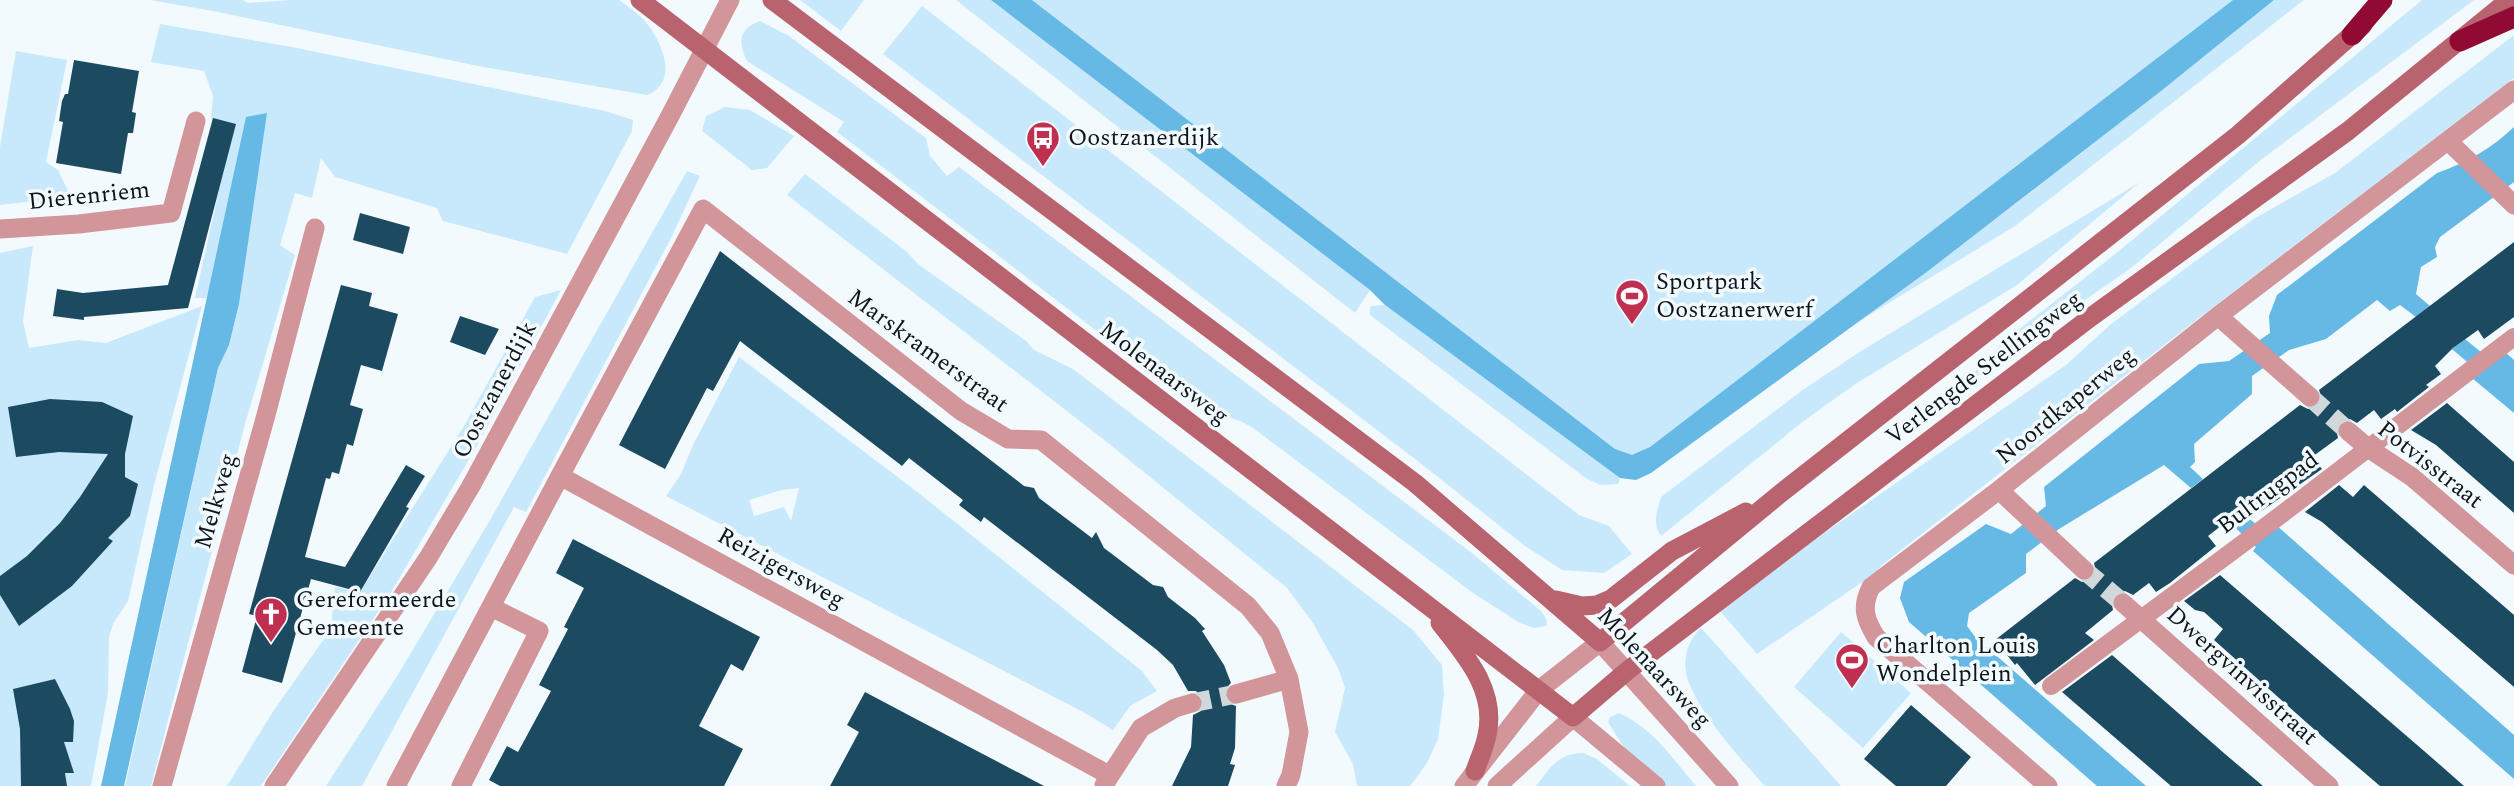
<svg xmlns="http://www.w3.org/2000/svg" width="2514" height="786" font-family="Spectral,serif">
<rect width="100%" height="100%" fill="#f3fafe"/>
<path fill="#c8e9fc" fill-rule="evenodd" d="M 150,0 L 243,0 L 248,3 L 292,0 L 619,0 C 627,6 638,13 645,21 C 662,41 680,82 647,95 L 483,67 L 213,11 Z
M 800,0 L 864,0 L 841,31 Z
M 956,0 L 991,0 L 1370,290 L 1355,313 Z
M 1032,0 L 2233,0 L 1650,447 L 1632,456 L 1615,449 Z
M 2274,0 L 2304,0 L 2015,226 L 1843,331 C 1990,226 2133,114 2274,0 Z
M 2422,0 L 2474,0 L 2262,159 L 2131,268 L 2006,355 L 1949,398 L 2005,340 L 2114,255 Z
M 922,6 L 1579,515 L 1609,526 L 1632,554 L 1604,573 L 1562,570 L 1525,546 L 1419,462 L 883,54 Z
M 760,21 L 789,36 L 926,138 L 930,156 L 947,176 L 959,167 L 1472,553 L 1541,611 L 1546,618 L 1547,626 L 1534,628 L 1520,623 L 1473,593 L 1253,428 C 1238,419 1227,415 1209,417 L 837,132 L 844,122 L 747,61 C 738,42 738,29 760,21 Z
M 160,24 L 292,47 L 605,111 L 633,120 L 632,131 L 567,254 L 443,221 L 437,208 L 335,177 L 321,158 L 312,198 L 295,193 L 280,245 L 295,255 L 245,424 L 151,786 L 125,786 L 218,368 L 229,345 L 239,304 L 261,138 L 206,298 L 195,298 L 233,127 L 211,119 L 213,96 L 204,71 L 151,62 Z
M 2514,35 L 2514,78 L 2199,318 L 1882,565 L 1874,574 L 1757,654 L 1720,611 L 1758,579 L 2066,365 L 2111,324 L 2194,262 L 2255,218 L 2335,173 Z
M 16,51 L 67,60 L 46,162 L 58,170 L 71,197 L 0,205 L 0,147 Z
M 725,107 L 750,110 L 794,136 L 767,168 L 752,170 L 702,131 L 706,116 Z
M 687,171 L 700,176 L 670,240 L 526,512 L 514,507 L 362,786 L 326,786 L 399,673 L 490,520 Z
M 805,174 L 906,251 L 918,264 L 1026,341 L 1034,350 L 1073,369 L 1413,630 L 1442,665 L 1444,695 L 1438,739 L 1427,763 L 1410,786 L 1357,786 L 1353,764 L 1335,732 L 1345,688 L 1338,668 L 1313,623 L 1287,588 L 1103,439 L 787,195 Z
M 2140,182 L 2017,285 L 1854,385 L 1805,420 L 1661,536 C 1652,525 1657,510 1661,497 L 1804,389 L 1861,351 Z
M 33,246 L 23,321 L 29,348 L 78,340 L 106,343 L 202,306 L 154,485 L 128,601 L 113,624 L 109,637 L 108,693 L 91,786 L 0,786 L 0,253 Z
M 561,290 L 478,444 L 390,594 L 261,786 L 227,786 L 274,710 L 331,629 L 335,587 L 360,592 L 464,426 L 535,297 Z
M 1385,305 L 1620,478 L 1618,484 L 1601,485 L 1587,479 L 1370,315 L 1370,306 Z
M 739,357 L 911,487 L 1142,671 L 1157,691 L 1130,706 L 1113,730 L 1083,712 L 666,496 L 681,474 L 693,445 ZM 799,488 L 791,521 L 784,507 L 754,516 L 749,500 L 782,490 Z
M 1701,628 L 1721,650 L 1841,786 L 1765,786 C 1742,761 1692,705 1686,673 C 1683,656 1689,639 1701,628 Z
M 1841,632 L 1911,693 L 1863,748 L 1794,687 Z
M 1619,713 C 1653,728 1673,759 1696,786 L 1664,786 L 1625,749 L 1608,722 L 1610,717 Z
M 1583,753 L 1597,759 L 1630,786 L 1536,786 C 1551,767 1557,754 1583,753 Z"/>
<path fill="#65b9e4" d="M 991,0 L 1032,0 L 1615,449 L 1632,455 L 1650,447 L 2233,0 L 2274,0 L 2161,91 L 1928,271 L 1651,473 L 1636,480 L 1620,478 L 1385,305 L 1370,290 Z
M 267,113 L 239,304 L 229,345 L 218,368 L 124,786 L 101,786 L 246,117 Z
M 2514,127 L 2514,182 L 2440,237 L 2435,247 L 2437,257 L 2421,267 L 2416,294 L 2430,306 L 2416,317 L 2400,305 L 2390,311 L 2377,300 L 2326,339 L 2289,350 L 2252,376 L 2252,394 L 2194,444 L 2195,462 L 2190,467 L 2203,479 L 2191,488 L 2164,465 L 2059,529 L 2026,554 L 2026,573 L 1969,613 L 1967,626 L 1976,638 L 2146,786 L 2097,786 L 1909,622 L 1900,598 L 1904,582 L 1986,524 L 2011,534 L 2046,506 L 2044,487 L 2199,364 L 2229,361 L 2270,333 L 2269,316 L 2277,295 L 2437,173 C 2466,163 2492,148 2514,127 Z
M 2465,339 L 2493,362 L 2505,352 L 2514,360 L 2514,413 L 2472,378 L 2479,372 L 2452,349 Z
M 2240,511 L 2268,534 L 2276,525 L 2514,735 L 2514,779 L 2253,551 L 2256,547 L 2228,521 Z"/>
<path fill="#1c4a60" d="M 74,60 L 139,71 L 132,112 L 136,113 L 133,133 L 128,133 L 121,174 L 56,163 L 63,122 L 59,121 L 62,101 L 65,94 L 68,94 Z
M 213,118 L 236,124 L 188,308 L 84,317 L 84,320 L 53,316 L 57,289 L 83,293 L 168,285 Z
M 360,213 L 410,227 L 403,254 L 353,240 Z
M 2514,242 L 2514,317 L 2484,339 L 2478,330 L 2453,348 L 2435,366 L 2441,374 L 2426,385 L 2429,387 L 2397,412 L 2395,409 L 2381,419 L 2374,410 L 2357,423 L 2350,419 L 2339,423 L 2336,429 L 2338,438 L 2312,457 L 2322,469 L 2260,512 L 2252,502 L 2208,536 L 2216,546 L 2170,583 L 2156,592 L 2149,583 L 2133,595 L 2125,591 L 2114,594 L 2111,601 L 2113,610 L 2085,633 L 2094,640 L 2035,685 L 2017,663 L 2015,665 L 1995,640 L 2075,578 L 2082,582 L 2092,579 L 2096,572 L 2094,563 L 2300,405 L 2308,409 L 2319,406 L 2322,399 L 2319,390 Z
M 720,251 L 1024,486 L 1034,488 L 1039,498 L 1092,538 L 1096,532 L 1104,548 L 1153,585 L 1163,587 L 1168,597 L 1195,618 L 1205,629 L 1202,631 L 1224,665 L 1231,683 L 1224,690 L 1224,698 L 1228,703 L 1236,706 L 1235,748 L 1230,764 L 1235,765 L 1228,786 L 1172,786 L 1191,747 L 1193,715 L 1201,711 L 1204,700 L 1196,691 L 1188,691 L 1173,665 L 1157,650 L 984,517 L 981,522 L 959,505 L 963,500 L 909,458 L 902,466 L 740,341 L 713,391 L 707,388 L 665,469 L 619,445 Z
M 341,285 L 372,293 L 369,306 L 398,314 L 382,371 L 361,365 L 350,405 L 363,409 L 353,446 L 347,444 L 339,474 L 332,472 L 330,479 L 326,478 L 305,557 L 345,567 L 406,465 L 425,476 L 406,507 L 409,508 L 360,592 L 311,579 L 282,683 L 242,672 L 257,616 L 249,614 Z
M 460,316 L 499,329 L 485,355 L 450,342 Z
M 50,399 L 102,402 L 133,416 L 125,454 L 125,477 L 138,484 L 130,516 L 108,538 L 113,541 L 72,586 L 19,626 L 0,595 L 0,576 L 27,556 L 60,523 L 80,497 L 108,454 L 59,452 L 16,457 L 8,407 Z
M 2447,403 L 2514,462 L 2514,513 L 2436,445 L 2411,430 Z
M 2339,485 L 2353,497 L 2364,485 L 2514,615 L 2514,687 L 2322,522 L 2305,512 Z
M 573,539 L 760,637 L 743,671 L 731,664 L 699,726 L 743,749 L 724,786 L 500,786 L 489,780 L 507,746 L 518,752 L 551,691 L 539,685 L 568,629 L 564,627 L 584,588 L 556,573 Z
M 2220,575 L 2431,757 L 2464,786 L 2380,786 L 2325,739 L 2214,640 L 2223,629 L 2204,612 L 2195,610 L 2184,601 Z
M 2112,655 L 2225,754 L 2263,786 L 2171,786 L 2062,692 Z
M 55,679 L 70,709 L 74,721 L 73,742 L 64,742 L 74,773 L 65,773 L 67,786 L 21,786 L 20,729 L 13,689 Z
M 865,692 L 916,719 L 1044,786 L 830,786 L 859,732 L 847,725 Z
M 1911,705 L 1971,757 L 1946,786 L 1896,786 L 1864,759 Z"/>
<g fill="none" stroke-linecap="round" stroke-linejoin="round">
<path stroke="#d0d8dc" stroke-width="19" stroke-dasharray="19 10" stroke-linecap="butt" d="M 2310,397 L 2348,431
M 2084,570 L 2123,603
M 1192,703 L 1236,694"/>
<path stroke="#d1959a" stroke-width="18" d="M 2051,686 L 2265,527 L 2514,337"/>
<path stroke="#d1959a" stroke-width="19" d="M 2448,141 L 2514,205
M 0,229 L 79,224 L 171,213 L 196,121
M 2218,316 L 2310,397
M 2348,431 L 2368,448 L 2412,477 L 2514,565
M 560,476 L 703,209 L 961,411 L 1008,439 L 1041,440 L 1248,606 L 1270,633 L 1289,679 L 1299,732 L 1291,775 L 1286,786
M 1999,490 L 2084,570
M 2123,603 L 2329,786
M 1236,694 L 1289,679
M 1104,785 L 1141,728 L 1175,708 L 1192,703
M 162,786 L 266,415 L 315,228
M 396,786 L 560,476 L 1109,775
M 461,786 L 539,631 L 491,607
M 2048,786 L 1876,637 C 1865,619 1861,607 1871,587 L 1999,490 L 2218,316 L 2514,90"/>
<path stroke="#d1959a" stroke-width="19" d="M 274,786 L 428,558 L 471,486 L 670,116 L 730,0
M 1464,786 L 1539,690 L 1600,642 L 1729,786
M 1497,786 L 1573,717 L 1656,786"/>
<path stroke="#b9636e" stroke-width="19" d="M 640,0 L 1573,717 L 1627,671 L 2091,317 L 2348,131 L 2509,0
M 772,0 L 1415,483 L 1600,642 L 1781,493 L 2238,135 L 2363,25
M 1556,600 L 1582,606 L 1597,605 L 1611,599 L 1672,551 L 1746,512
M 1440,623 C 1465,655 1497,690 1487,735 C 1485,747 1479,759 1475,771"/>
<path stroke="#910a33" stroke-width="21" d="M 2352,35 L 2382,0
M 2460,41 L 2514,17"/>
</g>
<defs>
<g id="bus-pin" transform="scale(1.75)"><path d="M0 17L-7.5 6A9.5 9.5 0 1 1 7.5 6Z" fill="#bf2f4f" stroke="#f3fafe"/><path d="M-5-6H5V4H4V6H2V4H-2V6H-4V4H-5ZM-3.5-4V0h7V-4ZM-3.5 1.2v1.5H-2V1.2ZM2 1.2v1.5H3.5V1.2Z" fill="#fff"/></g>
<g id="stadium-pin" transform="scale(1.75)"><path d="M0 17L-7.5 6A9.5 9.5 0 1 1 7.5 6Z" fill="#bf2f4f" stroke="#f3fafe"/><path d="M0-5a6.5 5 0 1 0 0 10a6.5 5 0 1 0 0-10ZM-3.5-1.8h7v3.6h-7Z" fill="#fff"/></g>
<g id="church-pin" transform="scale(1.75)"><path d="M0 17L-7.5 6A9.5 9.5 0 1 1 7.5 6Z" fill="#bf2f4f" stroke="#f3fafe"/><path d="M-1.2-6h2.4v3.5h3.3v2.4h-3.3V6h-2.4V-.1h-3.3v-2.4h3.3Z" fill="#fff"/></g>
</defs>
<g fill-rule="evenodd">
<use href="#bus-pin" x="1043" y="138"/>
<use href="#stadium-pin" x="1632" y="296"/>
<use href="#church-pin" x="271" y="614"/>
<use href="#stadium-pin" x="1852" y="660"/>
</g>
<g text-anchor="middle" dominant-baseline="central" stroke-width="7" stroke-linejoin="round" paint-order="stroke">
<g font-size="24" fill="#0b171d" stroke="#f3fafe" text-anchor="start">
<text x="1068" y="138">Oostzanerdijk</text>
<text x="1656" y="282">Sportpark<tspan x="1656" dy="28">Oostzanerwerf</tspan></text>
<text x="296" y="600">Gereformeerde<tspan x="296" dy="28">Gemeente</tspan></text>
<text x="1876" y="646">Charlton Louis<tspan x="1876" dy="28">Wondelplein</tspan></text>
</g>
<g font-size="24" fill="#0b171d" stroke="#f3fafe">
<text transform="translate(89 196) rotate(-6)">Dierenriem</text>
<text transform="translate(928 351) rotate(36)">Marskramerstraat</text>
<text transform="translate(1984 368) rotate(-37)">Verlengde Stellingweg</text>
<text transform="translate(1164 373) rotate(37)">Molenaarsweg</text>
<text transform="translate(495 390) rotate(-62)">Oostzanerdijk</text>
<text transform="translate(2066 406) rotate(-39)">Noordkaperweg</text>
<text transform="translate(2430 465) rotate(38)">Potvisstraat</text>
<text transform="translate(2268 493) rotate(-37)">Bultrugpad</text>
<text transform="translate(216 501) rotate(-74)">Melkweg</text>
<text transform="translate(781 568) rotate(29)">Reizigersweg</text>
<text transform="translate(1654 668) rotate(47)">Molenaarsweg</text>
<text transform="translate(2242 676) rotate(42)">Dwergvinvisstraat</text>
</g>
</g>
</svg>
